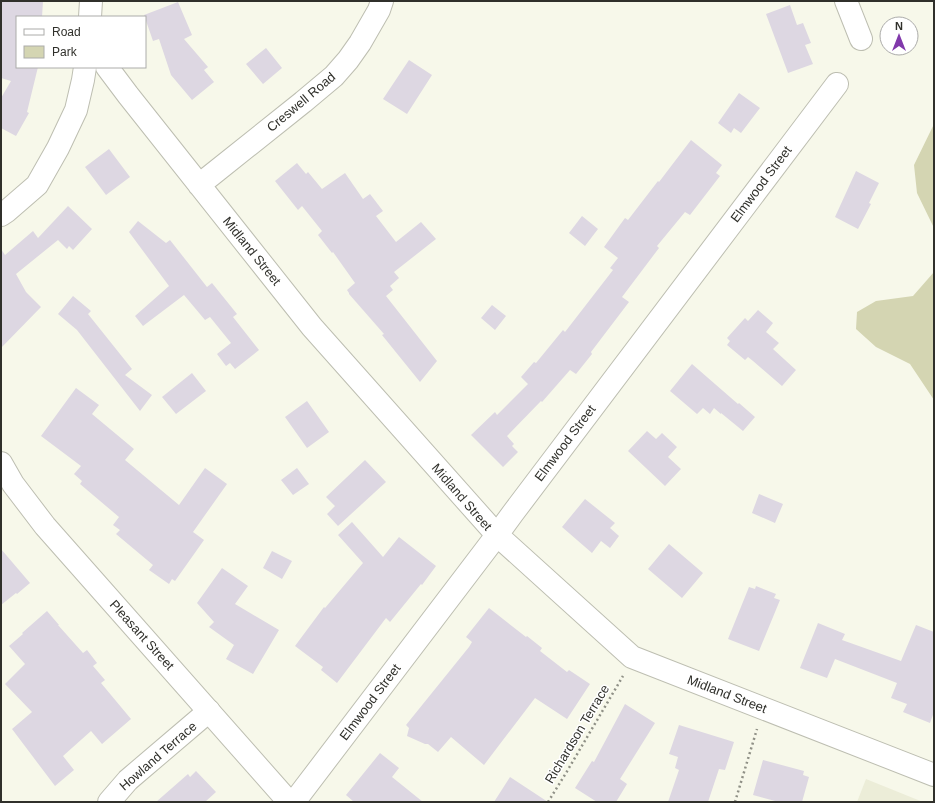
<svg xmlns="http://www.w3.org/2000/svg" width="935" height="803" font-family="Helvetica,sans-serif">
<rect width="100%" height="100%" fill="#f7f8ea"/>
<path fill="#ecedd8" d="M 866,779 L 923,802 L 857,802 Z"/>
<path fill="#d4d5b2" d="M 934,124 L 934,228 L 917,193 L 914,165 Z
M 934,272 L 934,400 L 910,364 L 876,347 L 856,329 L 857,312 L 876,301 L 913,296 Z"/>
<path fill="#ddd7e2" d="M 1,1 L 43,1 L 42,17 L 17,17 L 17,67 L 38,67 L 27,112 L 29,113 L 16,136 L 1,128 L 1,98 L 11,81 L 1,78 Z
M 178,2 L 192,35 L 184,39 L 208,67 L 204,70 L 214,82 L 192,100 L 171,75 L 159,39 L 153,41 L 144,15 Z
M 790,5 L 797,25 L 803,23 L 811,43 L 805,45 L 813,64 L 788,73 L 766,14 Z
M 266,48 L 282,68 L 263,84 L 246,64 Z
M 409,60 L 432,75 L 407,114 L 383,99 Z
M 739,93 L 760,108 L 741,133 L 734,128 L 731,133 L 718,123 Z
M 691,140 L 722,165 L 716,173 L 720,176 L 690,215 L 685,212 L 657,246 L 659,248 L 622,297 L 629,302 L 591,352 L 592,354 L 576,374 L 570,370 L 542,402 L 541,401 L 507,436 L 514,444 L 512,446 L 518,452 L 503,467 L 471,435 L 495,412 L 497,415 L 528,384 L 521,377 L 534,362 L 536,363 L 563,330 L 565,332 L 613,270 L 610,268 L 618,258 L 604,247 L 625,218 L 628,220 L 658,181 L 659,182 Z
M 109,149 L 130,177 L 106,195 L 85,167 Z
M 297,163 L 306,174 L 308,172 L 322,189 L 345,173 L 363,199 L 370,194 L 383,211 L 376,216 L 396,242 L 421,222 L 436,239 L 394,272 L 399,278 L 390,286 L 393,290 L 386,296 L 437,361 L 420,382 L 382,335 L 384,334 L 349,294 L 349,293 L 347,290 L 355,283 L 333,252 L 332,253 L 318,235 L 322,231 L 302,206 L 298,210 L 275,181 Z
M 856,171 L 879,183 L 869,203 L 871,204 L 858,229 L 835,217 Z
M 68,206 L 92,229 L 73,250 L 69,246 L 67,249 L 58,240 L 16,274 L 26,292 L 41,307 L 1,348 L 1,249 L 5,255 L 33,231 L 38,238 Z
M 582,216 L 598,229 L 585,246 L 569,233 Z
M 138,221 L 166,243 L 170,240 L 207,287 L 212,283 L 237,314 L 233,317 L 259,350 L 235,369 L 230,363 L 226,366 L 217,354 L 231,343 L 210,317 L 205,320 L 184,295 L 143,326 L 135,316 L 169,286 L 129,232 Z
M 73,296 L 91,311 L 88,314 L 132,369 L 125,375 L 152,395 L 140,411 L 77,330 L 58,314 Z
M 492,305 L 506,316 L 495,330 L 481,318 Z
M 758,310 L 773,323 L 766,332 L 779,343 L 773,349 L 796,370 L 782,386 L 753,361 L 748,357 L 745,360 L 727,345 L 730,341 L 727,338 L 745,318 L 748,321 Z
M 692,364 L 738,404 L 739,403 L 755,417 L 743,431 L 721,413 L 721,414 L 714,408 L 710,414 L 703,408 L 697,414 L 670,391 Z
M 192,373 L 206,391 L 176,414 L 162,397 Z
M 76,388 L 99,405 L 92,414 L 134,449 L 125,460 L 179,505 L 205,468 L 227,484 L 193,532 L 204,540 L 175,581 L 172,579 L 169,584 L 149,570 L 153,565 L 116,534 L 120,530 L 113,525 L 119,517 L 80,484 L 82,481 L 74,474 L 81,466 L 41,436 Z
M 307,401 L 329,432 L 307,448 L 285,417 Z
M 647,431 L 656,439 L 662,433 L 677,447 L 668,457 L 681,469 L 665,486 L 628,451 Z
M 365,460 L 386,482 L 338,526 L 327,514 L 335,506 L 326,497 Z
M 297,468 L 309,484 L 293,495 L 281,480 Z
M 759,494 L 783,504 L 775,523 L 752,513 Z
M 585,499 L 615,523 L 610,528 L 619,536 L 610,548 L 601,541 L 592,553 L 562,527 Z
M 352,522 L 383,557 L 399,537 L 436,566 L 422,585 L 421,584 L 390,622 L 386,618 L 337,683 L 321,670 L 323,667 L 295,646 L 324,607 L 325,608 L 363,563 L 338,535 Z
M 669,544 L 703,573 L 682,598 L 648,569 Z
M 1,549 L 30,583 L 17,594 L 16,593 L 1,605 Z
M 272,551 L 292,561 L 282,579 L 263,568 Z
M 222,568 L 248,586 L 235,604 L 279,630 L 253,674 L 226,659 L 234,645 L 209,627 L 214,622 L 197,603 Z
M 756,586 L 776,594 L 774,598 L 780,600 L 759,651 L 728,639 L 749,587 L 755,589 Z
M 489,608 L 526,637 L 527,636 L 542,648 L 540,651 L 567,672 L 569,670 L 590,684 L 567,719 L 535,698 L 484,765 L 451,737 L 438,752 L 428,744 L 425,744 L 407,736 L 409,728 L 406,725 L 469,647 L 472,642 L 466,637 Z
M 47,611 L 59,625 L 58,625 L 83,653 L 87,650 L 97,663 L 93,666 L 105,680 L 101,683 L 131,719 L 102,744 L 91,731 L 63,756 L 74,770 L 55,786 L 12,729 L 32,712 L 5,684 L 25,664 L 9,646 L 23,634 L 22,633 Z
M 818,623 L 845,634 L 842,640 L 901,661 L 916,625 L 934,632 L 934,712 L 930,723 L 903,712 L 907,704 L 891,698 L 897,683 L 835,659 L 827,678 L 800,668 Z
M 625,704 L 655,723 L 620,779 L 627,784 L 616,802 L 597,802 L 575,788 L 592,761 L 594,762 Z
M 679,725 L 734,742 L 725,770 L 719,769 L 708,802 L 668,802 L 679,770 L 675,768 L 678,757 L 669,754 Z
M 380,753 L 399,768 L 392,777 L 423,802 L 354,802 L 346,795 Z
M 763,760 L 804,771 L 803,775 L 809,777 L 802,802 L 779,802 L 753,795 Z
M 196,771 L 216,792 L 205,802 L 156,802 L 188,774 L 190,777 Z
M 510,777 L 548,802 L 494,802 Z"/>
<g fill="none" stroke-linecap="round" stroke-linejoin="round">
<g stroke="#bdbeb1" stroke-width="24">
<path id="minor" d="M 846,1 L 861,39
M 90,17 L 91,1
M 107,67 L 128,95 L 312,327 L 497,535 L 632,657 L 934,775
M 199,185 L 303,102 L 334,76 L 348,60 L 360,43 L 379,10 L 382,1
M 1,215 L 7,211 L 37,185 L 58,148 L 76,110 L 83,80 L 85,67
M 109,802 L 128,780 L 209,711
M 294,802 L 497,535 L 513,513 L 837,84"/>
</g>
<g stroke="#bdbeb1" stroke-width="24">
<path id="major" d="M 1,463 L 13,484 L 45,526 L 289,802"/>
</g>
<path stroke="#8f9086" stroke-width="2.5" stroke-dasharray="2 3" stroke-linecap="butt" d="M 548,802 L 566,773 L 623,676
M 735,802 L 757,729"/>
<use href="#minor" stroke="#fff" stroke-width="22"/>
<use href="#major" stroke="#fff" stroke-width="22"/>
</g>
<g text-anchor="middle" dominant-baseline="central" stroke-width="3" stroke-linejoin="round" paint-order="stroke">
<g font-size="13" fill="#30302b" stroke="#fff">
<text transform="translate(301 102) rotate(-40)">Creswell Road</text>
<text transform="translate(761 184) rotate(-53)">Elmwood Street</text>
<text transform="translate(252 251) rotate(51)">Midland Street</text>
<text transform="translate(565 443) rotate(-53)">Elmwood Street</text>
<text transform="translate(462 497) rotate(49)">Midland Street</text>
<text transform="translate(142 635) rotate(48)">Pleasant Street</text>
<text transform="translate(727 694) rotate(21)">Midland Street</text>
<text transform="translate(370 702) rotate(-53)">Elmwood Street</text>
<text transform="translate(577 734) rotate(-59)">Richardson Terrace</text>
<text transform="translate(158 756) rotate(-41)">Howland Terrace</text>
</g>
</g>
<rect width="935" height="803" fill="none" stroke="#30302b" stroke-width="4"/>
<rect x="16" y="16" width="130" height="52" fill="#ffffff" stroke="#acacaa"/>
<rect x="24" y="29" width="20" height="6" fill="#ffffff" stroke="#acacaa"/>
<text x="52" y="36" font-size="12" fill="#30302b">Road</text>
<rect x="24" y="46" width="20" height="12" fill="#d4d5b2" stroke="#acacaa"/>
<text x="52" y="56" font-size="12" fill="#30302b">Park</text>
<g transform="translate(899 36)"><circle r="19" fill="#ffffff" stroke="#acacaa"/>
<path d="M0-3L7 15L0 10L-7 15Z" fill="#8139ab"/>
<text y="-6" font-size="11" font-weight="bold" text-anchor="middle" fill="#30302b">N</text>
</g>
</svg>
